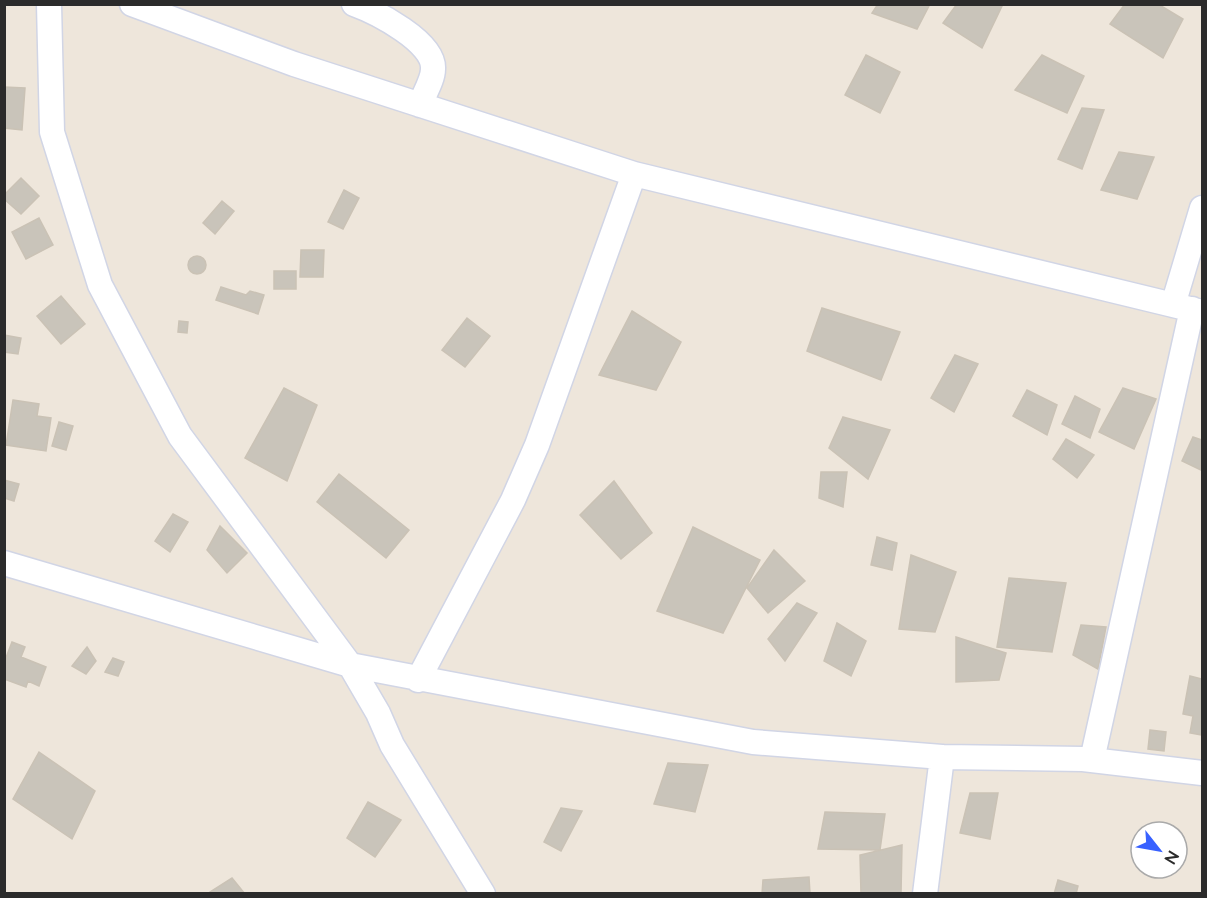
<svg xmlns="http://www.w3.org/2000/svg" width="1207" height="898" font-family="Lato,sans-serif">
<rect width="100%" height="100%" fill="#eee6db"/>
<path fill="#c9c4ba" stroke="#cac2b5" stroke-width="1.5" d="M 878,4 L 930,4 L 917,29 L 872,13 Z
M 957,4 L 1003,4 L 982,48 L 943,23 Z
M 1125,4 L 1158,4 L 1183,19 L 1163,58 L 1110,24 Z
M 866,55 L 900,72 L 880,113 L 845,95 Z
M 1042,55 L 1084,76 L 1067,113 L 1015,90 Z
M 4,87 L 25,88 L 22,130 L 4,128 Z
M 1082,108 L 1104,110 L 1082,169 L 1058,159 Z
M 1119,152 L 1154,157 L 1137,199 L 1101,190 Z
M 21,178 L 39,196 L 21,214 L 4,199 L 4,195 Z
M 344,190 L 359,198 L 343,229 L 328,222 Z
M 222,201 L 234,211 L 215,234 L 203,223 Z
M 39,218 L 53,245 L 26,259 L 12,232 Z
M 301,250 L 324,250 L 323,277 L 300,277 Z
M188 265a9 9 0 1 1 18 0a9 9 0 1 1-18 0Z
M 274,271 L 296,271 L 296,289 L 274,289 Z
M 221,287 L 246,295 L 250,291 L 264,295 L 258,314 L 216,300 Z
M 61,296 L 85,324 L 61,344 L 37,316 Z
M 822,308 L 900,332 L 881,380 L 807,351 Z
M 632,311 L 681,342 L 656,390 L 599,375 Z
M 467,318 L 490,336 L 465,367 L 442,350 Z
M 179,321 L 188,322 L 187,333 L 178,332 Z
M 4,335 L 21,338 L 18,354 L 4,352 Z
M 955,355 L 978,364 L 954,412 L 931,398 Z
M 284,388 L 317,405 L 287,481 L 245,458 Z
M 1123,388 L 1156,399 L 1134,449 L 1099,432 Z
M 1027,390 L 1057,405 L 1047,435 L 1013,416 Z
M 1075,396 L 1100,409 L 1090,438 L 1062,424 Z
M 13,400 L 39,404 L 37,416 L 51,418 L 46,451 L 6,445 Z
M 843,417 L 890,430 L 868,479 L 829,448 Z
M 59,422 L 73,426 L 66,450 L 52,446 Z
M 1193,437 L 1202,440 L 1201,470 L 1182,461 Z
M 1066,439 L 1094,455 L 1077,478 L 1053,459 Z
M 821,472 L 847,472 L 843,507 L 819,498 Z
M 339,474 L 409,530 L 386,558 L 317,502 Z
M 4,480 L 19,484 L 14,501 L 4,498 Z
M 614,481 L 652,533 L 621,559 L 580,515 Z
M 173,514 L 188,522 L 170,552 L 155,541 Z
M 220,526 L 247,553 L 227,573 L 207,550 Z
M 693,527 L 760,560 L 723,633 L 657,611 Z
M 877,537 L 897,543 L 892,570 L 871,565 Z
M 774,550 L 805,581 L 768,613 L 747,588 Z
M 911,555 L 956,572 L 935,632 L 899,629 Z
M 1009,578 L 1066,583 L 1052,652 L 997,647 Z
M 797,603 L 817,613 L 785,661 L 768,639 Z
M 837,623 L 866,641 L 851,676 L 824,661 Z
M 1081,625 L 1106,627 L 1098,669 L 1073,655 Z
M 956,637 L 1006,653 L 999,680 L 956,682 Z
M 12,642 L 25,647 L 21,657 L 46,667 L 39,686 L 28,681 L 26,687 L 4,679 L 4,663 Z
M 87,647 L 96,661 L 86,674 L 72,666 Z
M 113,658 L 124,662 L 118,676 L 105,672 Z
M 1190,676 L 1202,679 L 1202,735 L 1190,733 L 1193,716 L 1183,714 Z
M 1150,730 L 1166,732 L 1164,751 L 1148,749 Z
M 39,752 L 95,791 L 72,839 L 13,799 Z
M 668,763 L 708,765 L 695,812 L 654,804 Z
M 970,793 L 998,793 L 990,839 L 960,833 Z
M 368,802 L 401,820 L 375,857 L 347,838 Z
M 561,808 L 582,811 L 561,851 L 544,842 Z
M 825,812 L 885,814 L 880,850 L 818,849 Z
M 902,845 L 901,894 L 861,894 L 860,855 Z
M 809,877 L 810,894 L 762,894 L 763,880 Z
M 232,878 L 245,894 L 211,894 L 210,892 Z
M 1058,880 L 1078,886 L 1076,894 L 1054,894 Z"/>
<g fill="none" stroke-linecap="round" stroke-linejoin="round">
<g stroke="#d1d5e5" stroke-width="27">
<path id="minor" d="M 49,4 L 52,132 L 100,285 L 180,436 L 350,665 L 378,713 L 392,745 L 483,894
M 132,4 L 294,64 L 634,174 L 1202,312
M 354,4 C 376,12 435,42 433,69 C 433,80 424,94 420,105
M 1173,305 L 1202,208
M 4,563 L 350,665 L 753,742 L 942,757 L 1083,759 L 1202,773
M 418,680 L 513,500 L 537,445 L 634,174
M 1092,760 L 1192,309
M 925,894 L 942,757"/>
</g>
<use href="#minor" stroke="#fff" stroke-width="24"/>
</g>
<rect width="1207" height="898" fill="none" stroke="#2b2b2b" stroke-width="12"/>
<g transform="translate(1159 850) rotate(121)"><circle r="28" fill="#ffffff" stroke="#aaaaaa" stroke-width="1.5"/>
<path d="M0-4.5L10 22L0 15L-10 22Z" fill="#3861ff"/>
<text y="-9" font-size="16" font-weight="bold" text-anchor="middle" fill="#2b2b2b">N</text>
</g>
</svg>
